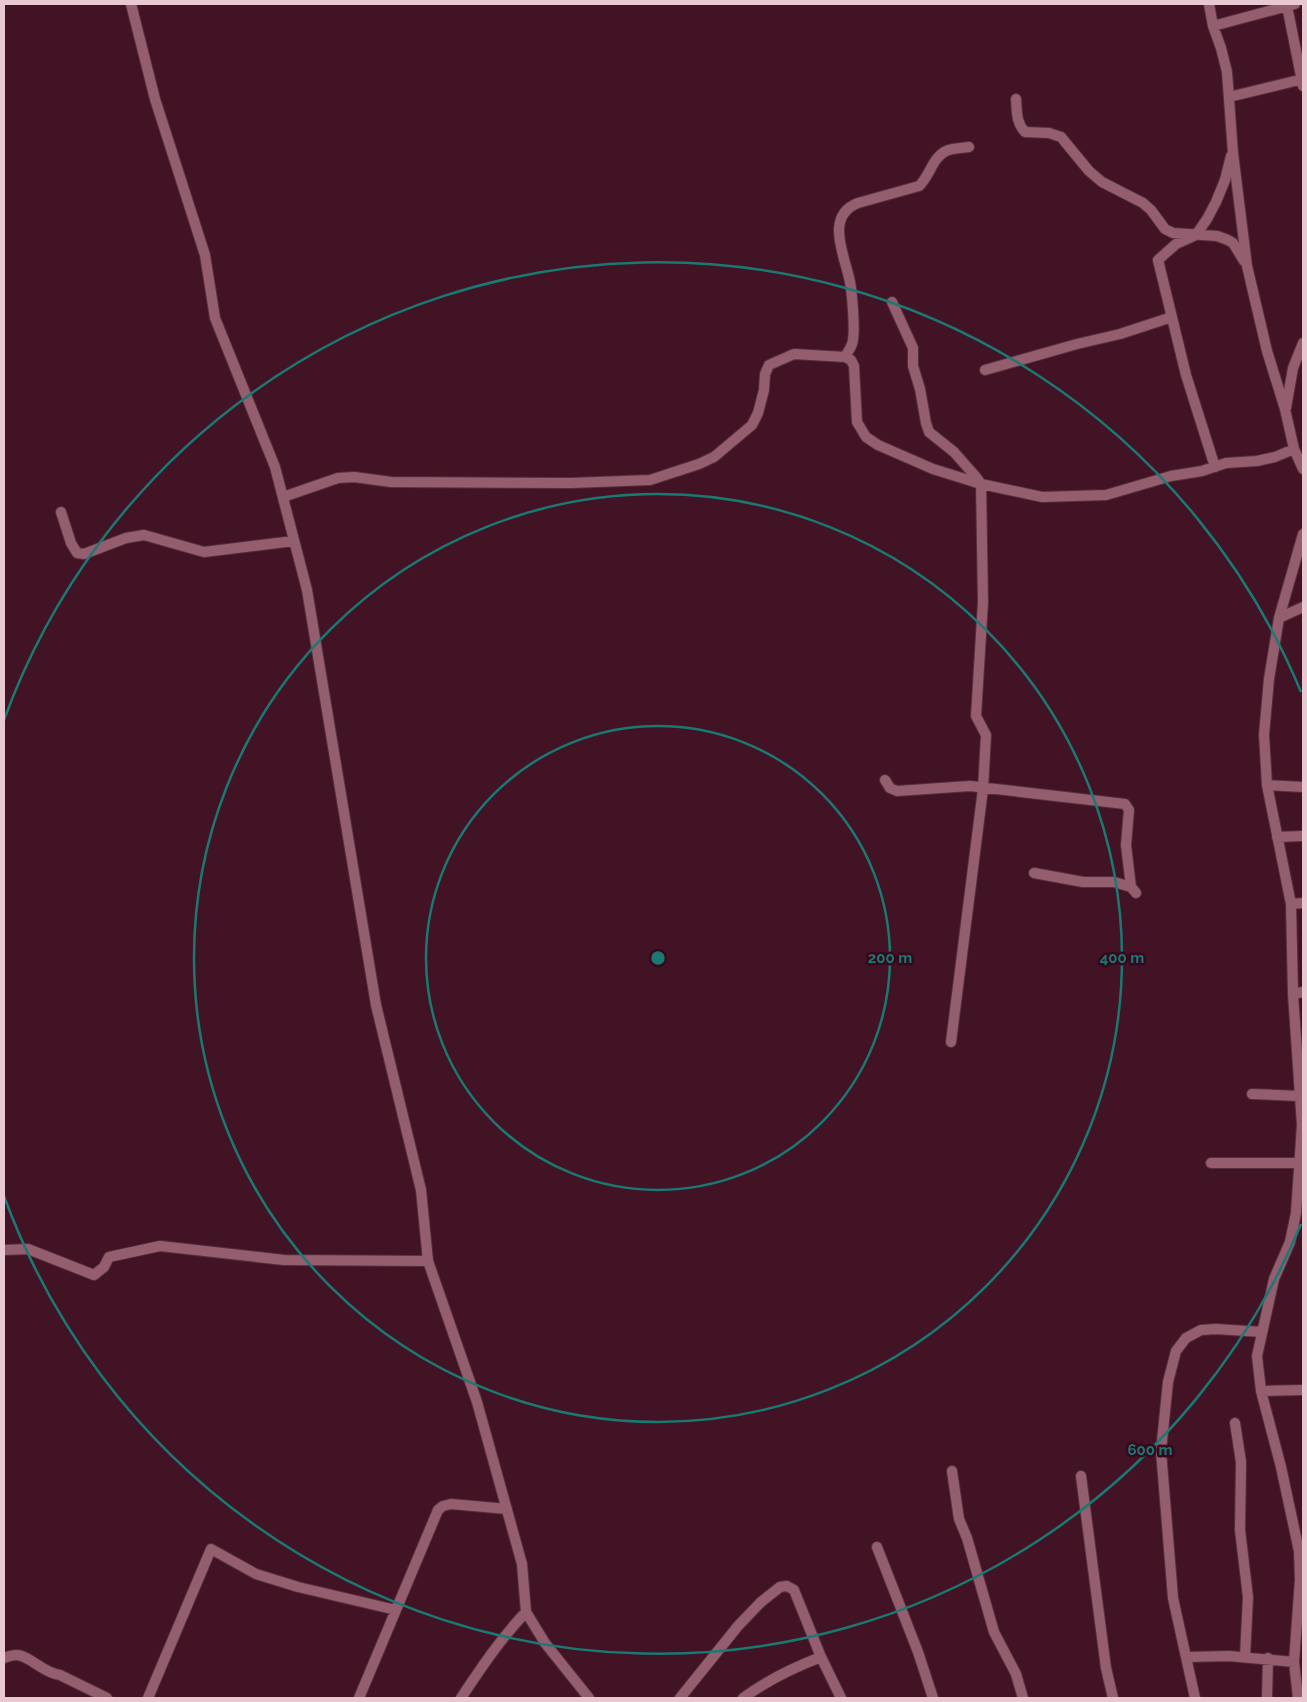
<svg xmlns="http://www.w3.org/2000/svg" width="1307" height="1702" font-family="Raleway,sans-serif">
<rect width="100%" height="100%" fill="#411324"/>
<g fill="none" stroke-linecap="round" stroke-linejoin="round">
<g stroke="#55303c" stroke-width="12">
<path id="minor" d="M 131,4 L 155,99 L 205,255 L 215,318 L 275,467 L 307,590 L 376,1005 L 421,1190 L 428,1261 L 477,1402 L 522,1564 L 526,1612 L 545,1643 L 589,1698
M 1209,4 L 1213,26 L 1221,48 L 1227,72 L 1233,153 L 1247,266 L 1267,351 L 1285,409 L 1294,449 L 1303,469
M 1287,6 L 1303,86
M 1213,26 L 1295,4
M 1229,97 L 1303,79
M 1016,99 C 1017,111 1016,123 1025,132 L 1049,133 L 1061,137 L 1089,171 L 1102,182 L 1143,203 L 1151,210 L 1165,229 L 1173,233 L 1217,236 L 1228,240 L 1233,243 L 1244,261
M 892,302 L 913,348 L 913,366 L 920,389 L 926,423 L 929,432 L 954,452 L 976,477 L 981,484 L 983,602 L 976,716 L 986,735 L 983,789 L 951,1042
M 845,357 C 848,351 853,346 853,339 C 855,329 852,292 850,282 C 845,256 824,216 858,203 L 919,186 C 930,176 932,158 946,151 C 952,148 962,148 969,147
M 985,370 L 1077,344 L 1120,334 L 1172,317
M 1286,408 L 1293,368 L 1303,343
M 1215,467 L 1186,375 L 1158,260 L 1176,244 L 1196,235 L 1207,219 L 1216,202 L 1225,180 L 1231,156
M 283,497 L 338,478 L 354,477 L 391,482 L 571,483 L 650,480 L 699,464 L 714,457 L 752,425 L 758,413 L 764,390 L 765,374 L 769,365 L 794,354 L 845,357 L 851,360 L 854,366 L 857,422 L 866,437 L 878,445 L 933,469 L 981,484 L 1042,497 L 1106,495 L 1171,476 L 1202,471 L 1226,463 L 1257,461 L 1275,457 L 1294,449
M 61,512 L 71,543 L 77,553 L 84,554 L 126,538 L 144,535 L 204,552 L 294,541
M 1279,618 L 1303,607
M 885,780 L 890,788 L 897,791 L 970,786 L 1125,804 L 1129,810 L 1126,845 L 1131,887 L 1136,893
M 1267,785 L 1303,787
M 1277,837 L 1303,836
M 1034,873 L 1083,882 L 1114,882 L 1131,887
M 1291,904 L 1303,903
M 1293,994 L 1303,992
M 1252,1094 L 1299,1096
M 1211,1163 L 1299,1163
M 4,1250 L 28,1249 L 94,1275 L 104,1267 L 109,1257 L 160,1246 L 284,1260 L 428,1261
M 1261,1391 L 1303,1390
M 1235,1423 L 1241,1462 L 1240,1530 L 1248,1597 L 1245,1657
M 952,1471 L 959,1519 L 967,1538 L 994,1632 L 1016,1674 L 1023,1698
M 1081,1476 L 1106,1668 L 1113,1698
M 877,1547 L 918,1652 L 933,1698
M 1186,1657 L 1229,1656 L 1294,1662
M 4,1658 C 7,1657 12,1655 16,1655 C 29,1655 43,1673 60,1675 L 107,1698
M 148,1698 L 211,1549 L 256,1574 L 298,1587 L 396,1610
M 359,1698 L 438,1510 L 443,1506 L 451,1504 L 507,1509
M 461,1698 C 481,1668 501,1638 526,1612
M 680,1698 L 738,1626 L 761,1602 L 780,1587 L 787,1586 L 794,1590 L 821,1657 L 841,1698
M 743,1698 C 768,1680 792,1668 821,1657
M 1195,1698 L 1173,1598 L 1161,1451 L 1168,1382 L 1176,1351 L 1186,1338 L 1201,1330 L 1216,1329 L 1262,1332
M 1267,1698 L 1268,1658
M 1298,1698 L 1294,1662 L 1300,1579 L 1299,1551 L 1281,1467 L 1261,1391 L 1257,1356 L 1274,1279 L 1290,1242 L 1296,1213 L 1302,1125 L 1293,994 L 1291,904 L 1267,785 L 1264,735 L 1269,679 L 1279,618 L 1303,534"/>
</g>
<use href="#minor" stroke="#955e6f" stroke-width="10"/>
</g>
<g fill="none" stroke="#1a7a73" stroke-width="2.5">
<circle cx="658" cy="958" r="232"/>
<circle cx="658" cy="958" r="464"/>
<path d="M1301 1224A696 696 0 0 1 4 1196M4 720A696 696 0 0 1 1301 692"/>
</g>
<circle cx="658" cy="958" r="8" fill="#1a7a73" stroke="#36081b" stroke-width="2.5"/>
<g font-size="15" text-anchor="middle" font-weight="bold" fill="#1a7a73" stroke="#36081b" stroke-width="5" stroke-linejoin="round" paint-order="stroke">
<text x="890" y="963">200 m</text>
<text x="1122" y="963">400 m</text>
<text x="1150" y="1455">600 m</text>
</g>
<rect width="1307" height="1702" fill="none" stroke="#e8c8d1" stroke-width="10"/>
</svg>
